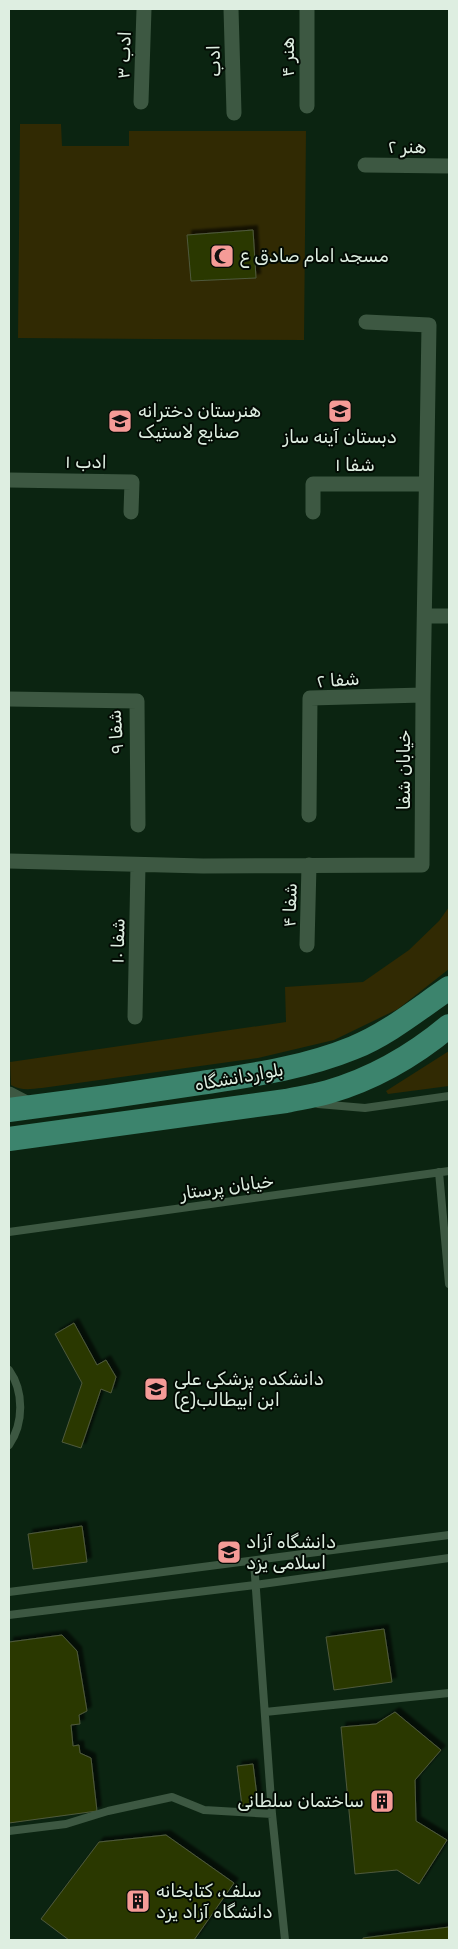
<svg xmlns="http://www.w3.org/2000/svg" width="458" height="1949" font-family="Rubik,'Noto Sans Arabic',sans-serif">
<defs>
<filter id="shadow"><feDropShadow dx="4.5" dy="-4.5" stdDeviation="1" flood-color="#0009"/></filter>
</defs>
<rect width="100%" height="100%" fill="#0b2411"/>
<path fill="#312a03" d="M 20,124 L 61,124 L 62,146 L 129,146 L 129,131 L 306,131 L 304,340 L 18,338 Z
M 449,907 L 449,969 L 398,1009 L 334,1040 L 258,1058 L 42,1088 C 31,1089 21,1091 11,1085 L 10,1062 L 286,1022 L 285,987 L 363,982 L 409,950 L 439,921 Z
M 449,1051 L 449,1086 L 388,1094 L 386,1091 Z"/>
<path fill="#2a3900" stroke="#4f593c" filter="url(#shadow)" d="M 253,230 L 256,278 L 191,281 L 187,235 Z
M 74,1323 L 97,1365 L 106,1360 L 116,1377 L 111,1393 L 101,1389 L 81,1448 L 62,1442 L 82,1383 L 55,1334 Z
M 82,1526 L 87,1562 L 33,1569 L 28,1534 Z
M 384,1629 L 392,1682 L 334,1690 L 326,1637 Z
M 62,1635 L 77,1651 L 87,1711 L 79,1715 L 80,1724 L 71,1725 L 73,1746 L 79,1745 L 80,1753 L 91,1758 L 97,1811 L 9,1823 L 9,1642 Z
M 395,1712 L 441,1750 L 415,1780 L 416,1821 L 447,1840 L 419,1884 L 397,1870 L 355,1874 L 341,1727 L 376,1724 Z
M 253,1764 L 258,1804 L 242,1806 L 237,1766 Z
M 166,1835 L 234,1883 L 194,1940 L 69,1940 L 41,1919 L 99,1842 Z
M 449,1927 L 449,1940 L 363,1940 L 363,1938 Z"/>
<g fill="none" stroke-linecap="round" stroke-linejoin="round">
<path stroke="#3d5842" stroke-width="8" d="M 318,1104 L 365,1108 L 449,1096
M 439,1172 L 449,1284
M 9,1232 L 449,1171
M 9,1370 C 24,1391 24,1423 9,1445
M 254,1562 L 272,1814 L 285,1940
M 9,1592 L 449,1535
M 9,1615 L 255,1585 L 449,1558
M 265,1712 L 449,1693
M 9,1831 L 66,1824 L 108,1811 L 172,1797 L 204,1810 L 272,1814"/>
<path stroke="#3d5842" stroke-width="15" d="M 231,9 L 234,113
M 307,9 L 307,106
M 141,102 L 144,9
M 365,165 L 449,166
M 9,480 L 132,482 L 131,512
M 313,512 L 313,484 L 426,484
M 426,616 L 449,616
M 9,699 L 137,701 L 138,825
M 309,815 L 310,698 L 423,695
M 9,861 L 203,866 L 422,865 L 423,695 L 429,325 L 366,322
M 307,945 L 309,865
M 135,1017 L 138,865
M 9,1094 L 32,1106"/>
<path stroke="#3c846d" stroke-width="24" d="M 9,1110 C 73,1102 137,1093 201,1083 C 253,1075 304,1068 353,1048 C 388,1034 418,1009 449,988
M 9,1139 L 286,1101 C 300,1098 314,1096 328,1092 C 373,1079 413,1056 449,1026"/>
</g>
<defs>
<g id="mosque-square" transform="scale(1.25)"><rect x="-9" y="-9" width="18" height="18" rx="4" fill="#f59b97" stroke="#030b04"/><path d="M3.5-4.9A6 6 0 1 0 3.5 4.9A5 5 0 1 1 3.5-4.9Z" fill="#111"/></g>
<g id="school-square" transform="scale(1.25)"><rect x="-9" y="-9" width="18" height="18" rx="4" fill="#f59b97" stroke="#030b04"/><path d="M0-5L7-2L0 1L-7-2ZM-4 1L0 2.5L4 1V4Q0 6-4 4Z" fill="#111"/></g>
<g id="university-square" transform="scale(1.25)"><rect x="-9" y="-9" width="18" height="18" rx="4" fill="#f59b97" stroke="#030b04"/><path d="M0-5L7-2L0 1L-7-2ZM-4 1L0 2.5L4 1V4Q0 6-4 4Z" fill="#111"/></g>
<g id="building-square" transform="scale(1.25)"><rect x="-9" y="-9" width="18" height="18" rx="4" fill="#f59b97" stroke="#030b04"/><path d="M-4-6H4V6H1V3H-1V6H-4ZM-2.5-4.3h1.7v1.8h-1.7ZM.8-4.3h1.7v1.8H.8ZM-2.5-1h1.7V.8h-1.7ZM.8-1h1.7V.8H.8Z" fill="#111"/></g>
</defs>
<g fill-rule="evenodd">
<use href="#mosque-square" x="222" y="256"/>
<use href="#school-square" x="340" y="411"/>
<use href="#school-square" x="120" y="421"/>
<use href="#university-square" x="156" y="1389"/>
<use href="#university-square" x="229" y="1552"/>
<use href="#building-square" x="382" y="1801"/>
<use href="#building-square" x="138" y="1901"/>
</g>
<g text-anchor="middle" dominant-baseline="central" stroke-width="4" stroke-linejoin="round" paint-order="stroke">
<g font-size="18" fill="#deeee1" stroke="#030b04">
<text transform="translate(124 55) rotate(-88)">ادب ۳</text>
<text transform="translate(288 57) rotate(-90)">هنر ۴</text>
<text transform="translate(214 61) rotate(-92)">ادب</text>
<text transform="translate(407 147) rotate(1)">هنر ۲</text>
<text transform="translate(86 462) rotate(1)">ادب ۱</text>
<text x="355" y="465">شفا ۱</text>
<text transform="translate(338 680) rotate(-4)">شفا ۲</text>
<text transform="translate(116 732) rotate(-94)">شفا ۹</text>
<text transform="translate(404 770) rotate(-90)">خیابان شفا</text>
<text transform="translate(290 905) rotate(-88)">شفا ۴</text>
<text transform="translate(118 941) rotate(-89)">شفا ۱۰</text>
<text transform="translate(239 1077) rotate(-10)">بلواردانشگاه</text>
<text transform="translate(227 1187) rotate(-8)">خیابان پرستار</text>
</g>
<g font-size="18" fill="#deeee1" stroke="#030b04" text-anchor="start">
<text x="240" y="256">مسجد امام صادق ع</text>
<text x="138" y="411">هنرستان دخترانه<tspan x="138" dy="21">صنایع لاستیک</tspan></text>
<text x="340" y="437" text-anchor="middle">دبستان آینه ساز</text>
<text x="174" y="1379">دانشکده پزشکی علی<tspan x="174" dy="21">ابن ابیطالب(ع)</tspan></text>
<text x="246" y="1542">دانشگاه آزاد<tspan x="246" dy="21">اسلامی یزد</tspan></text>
<text x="364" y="1801" text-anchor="end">ساختمان سلطانی</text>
<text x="156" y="1891">سلف، کتابخانه<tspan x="156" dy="21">دانشگاه آزاد یزد</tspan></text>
</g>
</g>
<rect width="458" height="1949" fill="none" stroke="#deeee1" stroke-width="20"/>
</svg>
